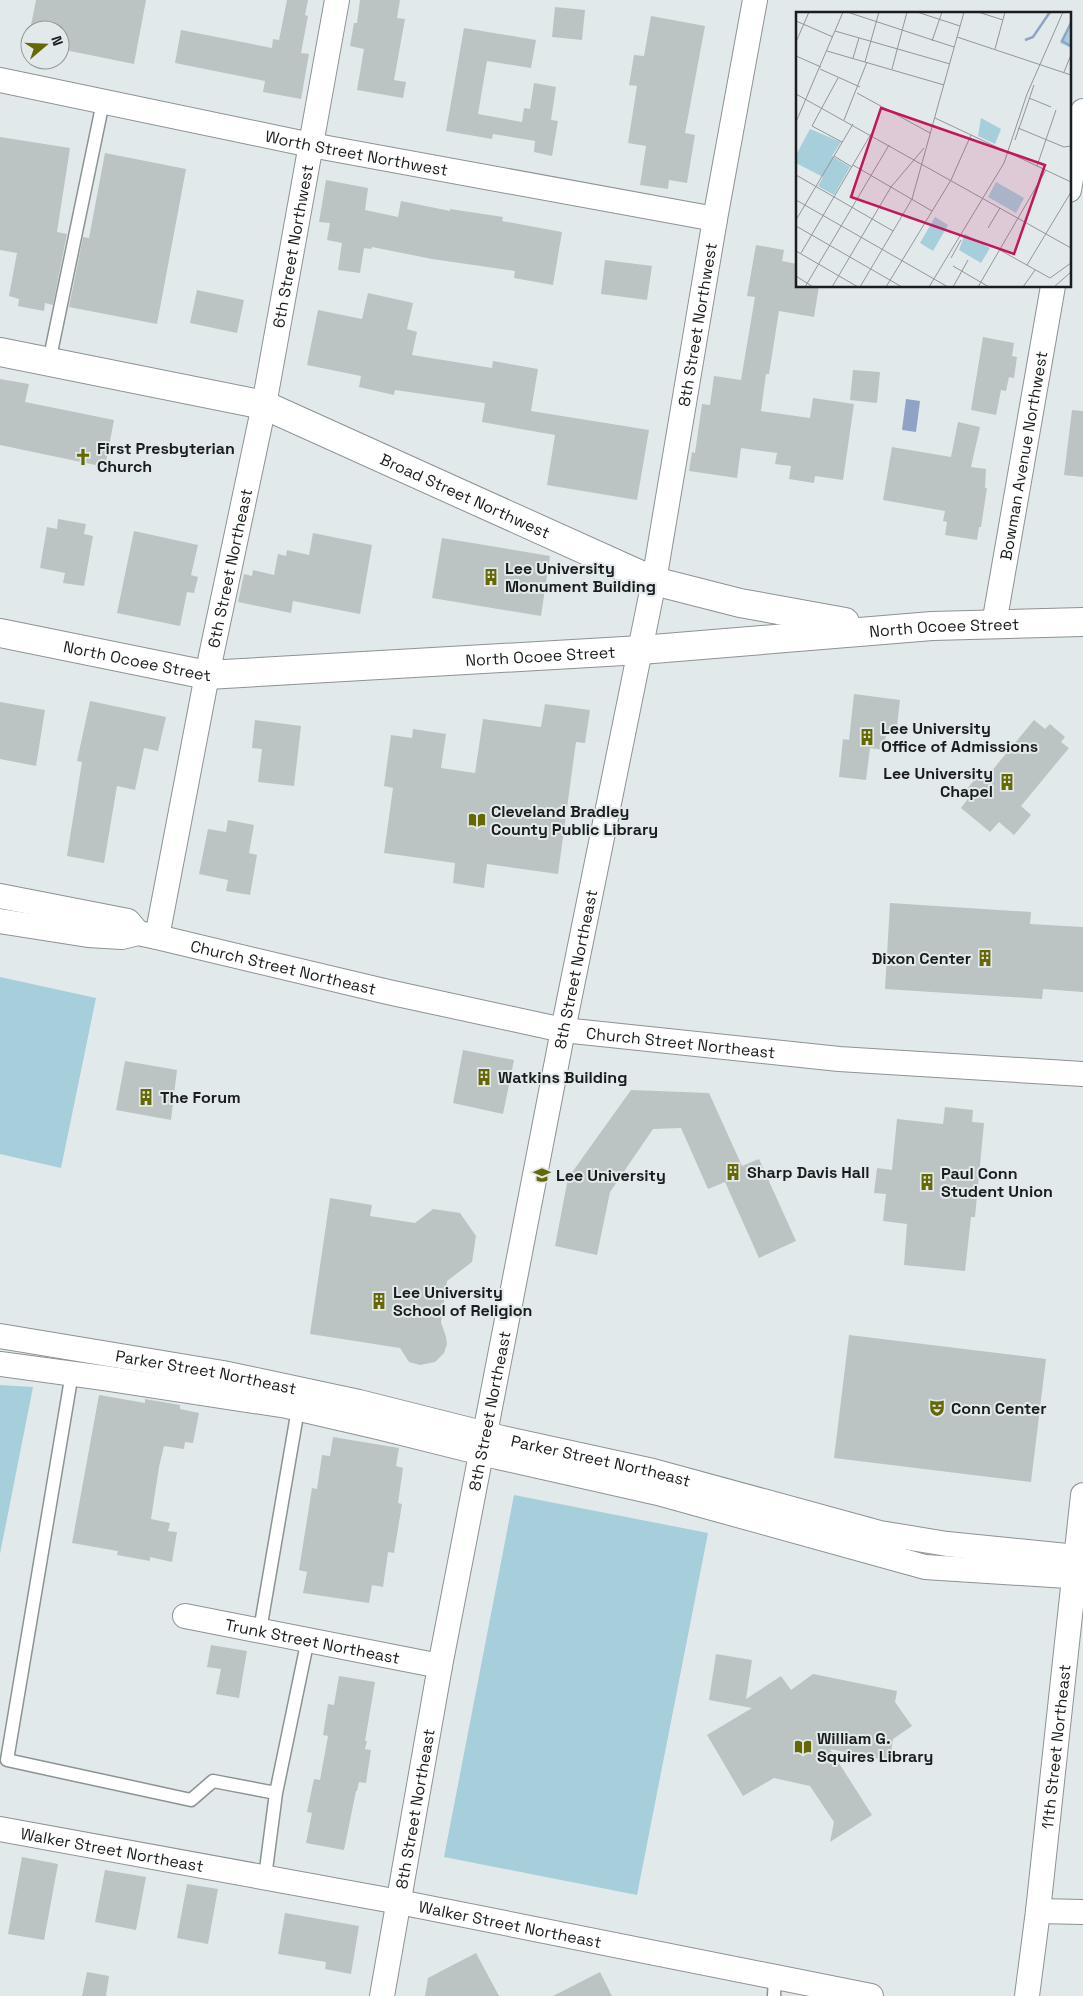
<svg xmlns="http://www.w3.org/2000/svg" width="1083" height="1996" font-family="'Space Grotesk',sans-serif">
<rect width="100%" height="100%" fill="#e2e9eb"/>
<path fill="#a7cedb" d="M 0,977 L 96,998 L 61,1168 L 0,1154 Z
M 0,1385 L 33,1387 L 0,1554 Z
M 514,1495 L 708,1533 L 637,1895 L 444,1857 Z"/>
<path fill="#90a3c7" d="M 906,399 L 920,401 L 916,432 L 902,430 Z"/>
<path fill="#bcc3c3" d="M 36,0 L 146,0 L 134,64 L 60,49 L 60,30 L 30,30 Z
M 287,0 L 308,0 L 305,15 L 308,16 L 301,53 L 309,54 L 301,99 L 263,92 L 265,81 L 175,63 L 181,30 L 272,48 L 273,39 L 279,40 Z
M 360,0 L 400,0 L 397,18 L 405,19 L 394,80 L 406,82 L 403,98 L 357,90 L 364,49 L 350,46 L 354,23 L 357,23 Z
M 555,7 L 585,10 L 582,40 L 552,37 Z
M 651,16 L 705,26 L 685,133 L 695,135 L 687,183 L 669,180 L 668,189 L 640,185 L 646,146 L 628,143 L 637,86 L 629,85 L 634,55 L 644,56 Z
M 464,28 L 536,40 L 531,68 L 487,61 L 478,114 L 522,122 L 524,108 L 530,109 L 534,83 L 556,87 L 551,120 L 558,121 L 552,156 L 534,152 L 535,141 L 493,134 L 492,139 L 446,131 Z
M 0,137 L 70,148 L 57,232 L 67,234 L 53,305 L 45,303 L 44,311 L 18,306 L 19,299 L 9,296 L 17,253 L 0,250 Z
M 105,153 L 186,169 L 157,324 L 69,307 L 83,237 L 89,238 Z
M 326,180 L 368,188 L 365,210 L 398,217 L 401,201 L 450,211 L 450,209 L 503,217 L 502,221 L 562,232 L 553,285 L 514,278 L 515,271 L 432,259 L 372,247 L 371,249 L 364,248 L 360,273 L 338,270 L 342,243 L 327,240 L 330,223 L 319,222 Z
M 756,245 L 784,250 L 782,261 L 797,264 L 797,286 L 819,286 L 814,317 L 779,311 L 769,374 L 766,374 L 761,411 L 810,418 L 813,398 L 854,404 L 843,480 L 815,476 L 814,483 L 789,479 L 791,466 L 775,464 L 777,453 L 741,448 L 737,478 L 689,471 L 692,452 L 695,453 L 702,404 L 710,405 L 714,376 L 741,380 L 755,297 L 747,296 Z
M 605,260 L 652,266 L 647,300 L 601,294 Z
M 197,290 L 244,300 L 237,333 L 190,323 Z
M 368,293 L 413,303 L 407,329 L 417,332 L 412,355 L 492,368 L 493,361 L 538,369 L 531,411 L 649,430 L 637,500 L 547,485 L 555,435 L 482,422 L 485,403 L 395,390 L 394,395 L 359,387 L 361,376 L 307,365 L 318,310 L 362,319 Z
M 983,337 L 1014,343 L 1012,356 L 1017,357 L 1014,378 L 1009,377 L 1006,391 L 1001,390 L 996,415 L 971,410 Z
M 853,370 L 880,372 L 877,403 L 850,400 Z
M 0,379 L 29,384 L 25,402 L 114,420 L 105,467 L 0,445 Z
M 1072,410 L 1083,411 L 1083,477 L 1064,475 Z
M 958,422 L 980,427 L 971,467 L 986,469 L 985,488 L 987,488 L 981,527 L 979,527 L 977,540 L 945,535 L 947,522 L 943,521 L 945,511 L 883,500 L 892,447 L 951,457 Z
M 58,519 L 86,524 L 84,534 L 93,536 L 84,586 L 63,583 L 65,573 L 40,568 L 47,527 L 57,529 Z
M 134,531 L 198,545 L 191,575 L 198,577 L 194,593 L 187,592 L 180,626 L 117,613 Z
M 313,533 L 372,545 L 360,614 L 293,601 L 291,613 L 238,602 L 244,574 L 252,576 L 253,570 L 274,575 L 278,554 L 286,556 L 287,550 L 309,555 Z
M 442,538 L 550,556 L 541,616 L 432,598 Z
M 854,694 L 900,700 L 896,735 L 886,734 L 884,750 L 870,748 L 866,780 L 839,777 L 843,739 L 849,740 Z
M 90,701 L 166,717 L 158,751 L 144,748 L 135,790 L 117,786 L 104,863 L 67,856 L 82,762 L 77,761 Z
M 0,702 L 45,710 L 36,766 L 0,759 Z
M 545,704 L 590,710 L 585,743 L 576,742 L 558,874 L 487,864 L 484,888 L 453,883 L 455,863 L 384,853 L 393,788 L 384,786 L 391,735 L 412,738 L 413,729 L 446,734 L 441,768 L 475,773 L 483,719 L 541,727 Z
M 255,720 L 301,726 L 294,786 L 258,782 L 262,749 L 252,748 Z
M 1034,720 L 1045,729 L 1050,724 L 1065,737 L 1061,742 L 1069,748 L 1021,806 L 1031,815 L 1014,835 L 999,822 L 990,832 L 961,808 L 970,796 L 965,791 L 984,769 L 990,773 Z
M 228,820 L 254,825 L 249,853 L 257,855 L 250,895 L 226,891 L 228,880 L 199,874 L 208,829 L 226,832 Z
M 890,903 L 1031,912 L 1030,924 L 1083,927 L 1083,992 L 1043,989 L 1042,999 L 885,989 Z
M 463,1050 L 514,1060 L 503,1114 L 453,1103 Z
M 125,1061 L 177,1070 L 171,1120 L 116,1110 Z
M 631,1090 L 709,1093 L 742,1166 L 759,1159 L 796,1241 L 759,1258 L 725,1182 L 708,1189 L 681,1128 L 653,1129 L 610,1192 L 597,1255 L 555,1246 L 568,1178 Z
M 945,1107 L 973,1110 L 972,1122 L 984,1123 L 975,1217 L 971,1217 L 965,1271 L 904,1265 L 907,1224 L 883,1221 L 886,1194 L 874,1193 L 877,1168 L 892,1170 L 897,1119 L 943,1124 Z
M 330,1198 L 372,1205 L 370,1216 L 415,1223 L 433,1209 L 460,1213 L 476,1236 L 472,1262 L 447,1281 L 441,1322 L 446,1337 L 447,1344 L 444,1353 L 435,1362 L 420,1365 L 409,1362 L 400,1348 L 310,1334 Z
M 849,1335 L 1046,1359 L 1031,1482 L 834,1458 Z
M 99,1395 L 145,1403 L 145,1399 L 180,1405 L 180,1409 L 199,1413 L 193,1443 L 185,1442 L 184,1449 L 164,1446 L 159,1467 L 151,1519 L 170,1523 L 168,1531 L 177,1532 L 172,1562 L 150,1557 L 150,1561 L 117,1555 L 118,1551 L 72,1543 Z
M 333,1437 L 399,1448 L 396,1466 L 403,1468 L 398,1503 L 402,1504 L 394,1553 L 388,1552 L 383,1587 L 372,1585 L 369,1603 L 303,1593 L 307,1572 L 299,1570 L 312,1488 L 317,1489 L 322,1455 L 330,1456 Z
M 211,1645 L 247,1651 L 239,1698 L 216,1694 L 221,1669 L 207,1667 Z
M 716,1654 L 752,1660 L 746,1699 L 781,1676 L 791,1690 L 813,1674 L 897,1691 L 895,1702 L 912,1726 L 893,1739 L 890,1761 L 830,1749 L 872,1815 L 830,1842 L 834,1822 L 810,1786 L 774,1778 L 743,1796 L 707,1735 L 752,1708 L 709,1700 Z
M 339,1676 L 375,1682 L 365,1741 L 367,1741 L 365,1749 L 371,1750 L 366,1783 L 359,1782 L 357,1791 L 356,1791 L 344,1850 L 306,1843 L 312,1813 L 307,1812 L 314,1779 L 320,1780 L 328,1736 L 323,1735 L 328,1704 L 334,1705 Z
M 22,1857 L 58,1864 L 44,1940 L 8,1934 Z
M 105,1870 L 146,1877 L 136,1930 L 95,1922 Z
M 187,1884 L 218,1889 L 208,1944 L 177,1938 Z
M 285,1913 L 359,1926 L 351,1974 L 325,1969 L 326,1962 L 278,1954 Z
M 476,1953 L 499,1996 L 425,1996 L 428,1978 Z
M 87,1972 L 109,1976 L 106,1996 L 82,1996 Z
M 600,1972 L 612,1996 L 553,1996 Z"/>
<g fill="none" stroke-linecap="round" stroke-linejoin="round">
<g stroke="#8d9294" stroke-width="15">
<path id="lane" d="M 49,362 L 103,102
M 72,1373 L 7,1760 L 191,1800 L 213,1781 L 276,1793 L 265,1877
M 260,1630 L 298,1409
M 276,1793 L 308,1639
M 774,1996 L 775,1977"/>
</g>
<g stroke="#8d9294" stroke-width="26">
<g id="street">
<path id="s1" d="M 0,80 L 311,145 L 715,219"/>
<path d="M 1069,190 L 1083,111"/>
<path id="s2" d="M 994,624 L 1053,286"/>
<path d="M 0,896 L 128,921 L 138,933"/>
<path id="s3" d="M 0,921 L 88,935 L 122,937 L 138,933 L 157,937 L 388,992 L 563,1030 L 839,1059 L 1083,1074"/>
<path id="s4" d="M 157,937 L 207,675 L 264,405 L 337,0"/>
<path id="s5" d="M 0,1336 L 223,1373 L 359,1402 L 502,1438 L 653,1471 L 880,1533 L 947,1544 L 1077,1557 L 1083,1556"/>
<path d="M 0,1364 L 104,1378 L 287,1406 L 378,1427 L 498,1457 L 658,1493 L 925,1567 L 1083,1577"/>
<path id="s6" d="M 185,1616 L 440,1666"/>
<path id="s7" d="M 0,1829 L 399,1902 L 871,1996"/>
<path d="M 1038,1911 L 1083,1912"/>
<path id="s8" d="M 382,1996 L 440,1666 L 563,1030 L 654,581 L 715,219 L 755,0"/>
<path id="s9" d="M 1027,1996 L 1038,1911 L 1083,1495"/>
</g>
</g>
<g stroke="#8d9294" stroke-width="30">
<g id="secondary">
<path id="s10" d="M 0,352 L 264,405 L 654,581 L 740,603 L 845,622"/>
<path id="s11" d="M 0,633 L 207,675 L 641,650 L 932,626 L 1083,622"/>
</g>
</g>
<use href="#lane" stroke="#fff" stroke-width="12"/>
<use href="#street" stroke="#fff" stroke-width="24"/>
<use href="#secondary" stroke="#fff" stroke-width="28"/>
</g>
<defs>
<g id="church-bare" transform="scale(1.35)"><path d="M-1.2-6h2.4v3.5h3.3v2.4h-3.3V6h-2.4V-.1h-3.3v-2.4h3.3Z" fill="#666804" stroke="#e2e9eb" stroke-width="2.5" paint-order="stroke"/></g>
<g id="building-bare" transform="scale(1.35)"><path d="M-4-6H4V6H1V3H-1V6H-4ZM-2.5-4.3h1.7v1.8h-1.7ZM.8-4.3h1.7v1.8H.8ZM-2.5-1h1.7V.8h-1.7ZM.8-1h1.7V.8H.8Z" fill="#666804" stroke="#e2e9eb" stroke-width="2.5" paint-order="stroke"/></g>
<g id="library-bare" transform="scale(1.35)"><path d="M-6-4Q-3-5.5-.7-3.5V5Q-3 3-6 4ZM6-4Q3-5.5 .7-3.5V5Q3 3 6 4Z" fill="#666804" stroke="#e2e9eb" stroke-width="2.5" paint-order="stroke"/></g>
<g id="university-bare" transform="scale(1.35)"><path d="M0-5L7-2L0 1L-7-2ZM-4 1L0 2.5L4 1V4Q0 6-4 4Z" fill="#666804" stroke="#e2e9eb" stroke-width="2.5" paint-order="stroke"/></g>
<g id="theatre-bare" transform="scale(1.35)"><path d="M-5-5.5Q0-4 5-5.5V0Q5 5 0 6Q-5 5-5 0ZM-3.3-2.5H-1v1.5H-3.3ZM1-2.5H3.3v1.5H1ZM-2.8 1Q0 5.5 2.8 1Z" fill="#666804" stroke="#e2e9eb" stroke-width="2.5" paint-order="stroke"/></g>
</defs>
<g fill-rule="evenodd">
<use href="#church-bare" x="83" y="457"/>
<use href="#building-bare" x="491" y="577"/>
<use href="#building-bare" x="867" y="737"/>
<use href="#building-bare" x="1007" y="782"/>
<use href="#library-bare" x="477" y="820"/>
<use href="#building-bare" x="985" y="958"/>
<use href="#building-bare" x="484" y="1077"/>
<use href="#building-bare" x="146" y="1097"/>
<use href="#building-bare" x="733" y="1172"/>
<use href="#university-bare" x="542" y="1175"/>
<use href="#building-bare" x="927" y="1182"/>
<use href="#building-bare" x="379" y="1301"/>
<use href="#theatre-bare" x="937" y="1408"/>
<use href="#library-bare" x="803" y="1747"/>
</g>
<g text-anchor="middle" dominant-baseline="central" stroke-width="4" stroke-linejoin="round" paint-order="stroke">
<g font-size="16" fill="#1a1c1d" stroke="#e2e9eb">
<text stroke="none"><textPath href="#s1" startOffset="364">Worth Street Northwest</textPath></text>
<text stroke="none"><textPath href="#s4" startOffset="704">6th Street Northwest</textPath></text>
<text stroke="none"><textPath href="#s8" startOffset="1701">8th Street Northwest</textPath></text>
<text stroke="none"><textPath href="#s2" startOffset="171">Bowman Avenue Northwest</textPath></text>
<text stroke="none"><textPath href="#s10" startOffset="490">Broad Street Northwest</textPath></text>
<text stroke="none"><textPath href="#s4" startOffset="376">6th Street Northeast</textPath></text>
<text stroke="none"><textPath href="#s11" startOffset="950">North Ocoee Street</textPath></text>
<text stroke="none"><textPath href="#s11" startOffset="545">North Ocoee Street</textPath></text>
<text stroke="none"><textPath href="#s11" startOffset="140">North Ocoee Street</textPath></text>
<text stroke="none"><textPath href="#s3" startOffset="289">Church Street Northeast</textPath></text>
<text stroke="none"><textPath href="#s8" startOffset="1045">8th Street Northeast</textPath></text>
<text stroke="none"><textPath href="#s3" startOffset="694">Church Street Northeast</textPath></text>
<text stroke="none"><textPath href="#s5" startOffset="209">Parker Street Northeast</textPath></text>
<text stroke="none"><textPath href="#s8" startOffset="595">8th Street Northeast</textPath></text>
<text stroke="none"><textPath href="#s5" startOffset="614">Parker Street Northeast</textPath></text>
<text stroke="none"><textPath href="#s6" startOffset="130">Trunk Street Northeast</textPath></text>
<text stroke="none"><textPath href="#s9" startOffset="251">11th Street Northeast</textPath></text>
<text stroke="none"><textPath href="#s8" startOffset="190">8th Street Northeast</textPath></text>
<text stroke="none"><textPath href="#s7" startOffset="114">Walker Street Northeast</textPath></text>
<text stroke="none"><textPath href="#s7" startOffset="519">Walker Street Northeast</textPath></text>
</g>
<g font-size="16" font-weight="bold" fill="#1a1c1d" stroke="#e2e9eb" text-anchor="start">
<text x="97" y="448">First Presbyterian<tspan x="97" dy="18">Church</tspan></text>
<text x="505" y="568">Lee University<tspan x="505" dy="18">Monument Building</tspan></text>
<text x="881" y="728">Lee University<tspan x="881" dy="18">Office of Admissions</tspan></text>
<text x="993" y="773" text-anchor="end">Lee University<tspan x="993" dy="18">Chapel</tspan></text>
<text x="491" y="811">Cleveland Bradley<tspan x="491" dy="18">County Public Library</tspan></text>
<text x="971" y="958" text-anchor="end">Dixon Center</text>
<text x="498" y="1077">Watkins Building</text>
<text x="160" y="1097">The Forum</text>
<text x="747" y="1172">Sharp Davis Hall</text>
<text x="941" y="1173">Paul Conn<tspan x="941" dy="18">Student Union</tspan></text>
<text x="556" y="1175">Lee University</text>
<text x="393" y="1292">Lee University<tspan x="393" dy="18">School of Religion</tspan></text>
<text x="951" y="1408">Conn Center</text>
<text x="817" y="1738">William G.<tspan x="817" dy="18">Squires Library</tspan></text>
</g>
</g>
<g transform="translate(796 12)">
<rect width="275" height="275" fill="#e2e9eb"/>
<path d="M 275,11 L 275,36 L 264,31 ZM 185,106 L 205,117 L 199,132 L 182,124 ZM 14,117 L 45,130 L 36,144 L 54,155 L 38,183 L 22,174 L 27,165 L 0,151 L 0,143 ZM 200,170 L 228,186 L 220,201 L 192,185 ZM 139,205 L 152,213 L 137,239 L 124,231 ZM 169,222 L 194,236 L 185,251 L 163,238 Z" fill="#a7cedb"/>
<path fill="none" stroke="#90a3c7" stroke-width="2.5" d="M 275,11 L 266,29 L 275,34M 229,28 L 237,25 L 254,0"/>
<path fill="none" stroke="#929799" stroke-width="1" d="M 51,0 L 158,35M 121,0 L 164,14M 182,0 L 207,8M 0,9 L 37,25M 39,19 L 154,52M 161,25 L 275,63M 136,29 L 146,0M 0,30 L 13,0M 199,37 L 209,0M 31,39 L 148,73M 0,44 L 25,55M 57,46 L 63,26M 69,50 L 83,0M 24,57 L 64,75M 96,57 L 111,0M 268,60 L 275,43M 42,66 L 16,114 L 46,130M 61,81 L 134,121M 0,82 L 275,236M 233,86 L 255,95M 139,106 L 275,170M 48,108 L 71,50M 0,110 L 47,0M 222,116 L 268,135 L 275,134M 219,128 L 238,73M 38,144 L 56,155M 57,153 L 136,199M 241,154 L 260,98M 0,163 L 97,219M 0,188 L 152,275M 0,208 L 57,112M 0,214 L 106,275M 192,216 L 204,196M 204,238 L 254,266 L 275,251M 0,239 L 62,275M 5,241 L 75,122M 155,246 L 165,228M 231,253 L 275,180M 157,254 L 193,275M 0,264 L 17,275M 9,275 L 93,133M 36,275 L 95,175 L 128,136M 64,275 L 116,187 L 168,0M 90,275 L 155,168 L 175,123M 133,275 L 208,151 L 231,82 L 267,0M 157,275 L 172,248M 182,275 L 250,158M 227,275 L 239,258M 258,275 L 275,260"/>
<path fill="#c2185b" fill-opacity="0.15" stroke="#c2185b" stroke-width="2.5" d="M 85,96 L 249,153 L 218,242 L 55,185 Z"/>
<rect width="275" height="275" fill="none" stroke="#1a1c1d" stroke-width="2.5"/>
</g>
<g transform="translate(45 45) rotate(71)"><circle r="24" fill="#e2e9eb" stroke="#929799"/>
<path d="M0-4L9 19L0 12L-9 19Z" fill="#666804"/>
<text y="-8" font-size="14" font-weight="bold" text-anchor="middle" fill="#1a1c1d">N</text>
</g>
</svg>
